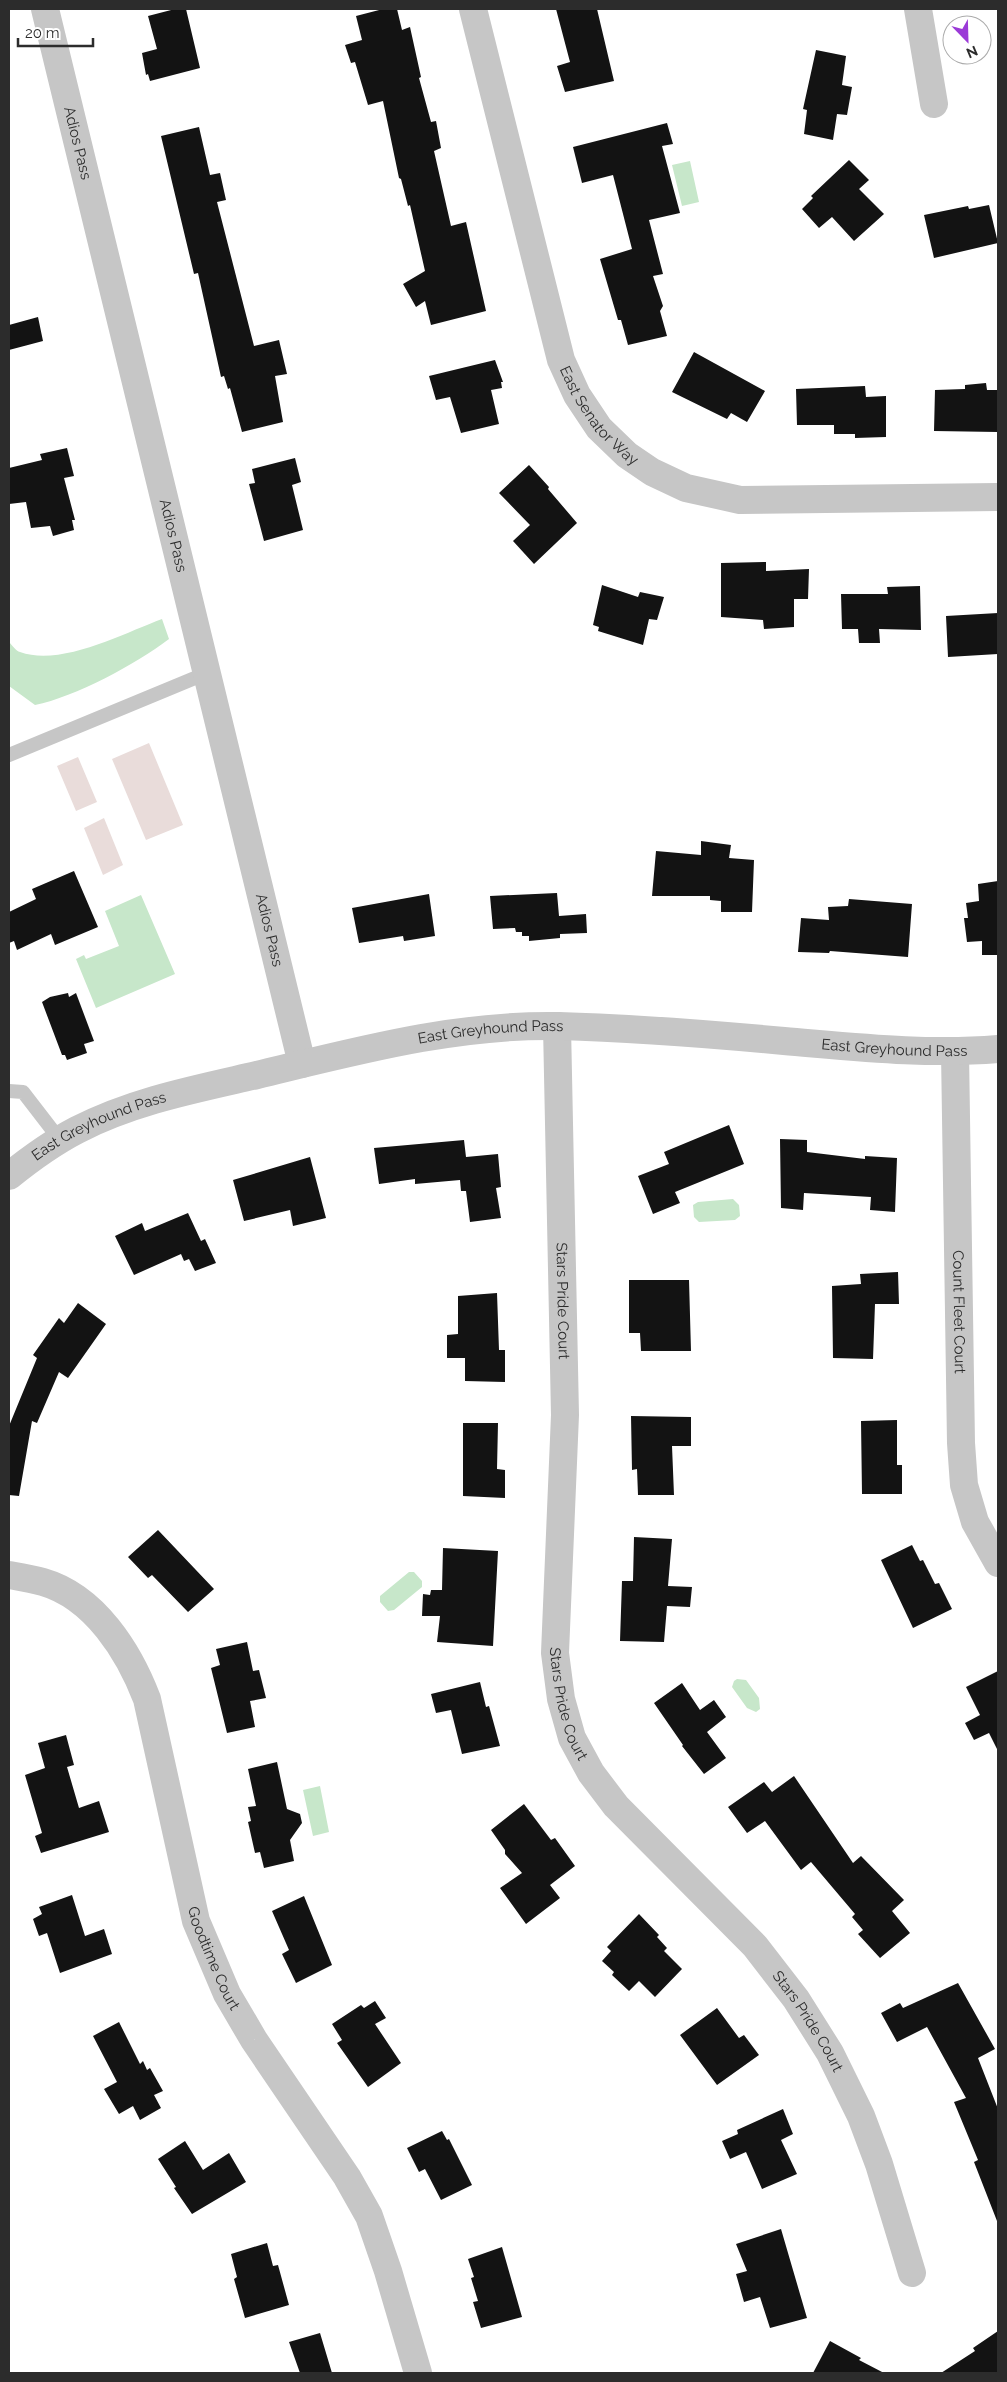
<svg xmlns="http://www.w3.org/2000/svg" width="1007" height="2382" font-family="Raleway,sans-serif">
<rect width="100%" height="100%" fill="#fff"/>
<path fill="#e9dcda" d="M 149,743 L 183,825 L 146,840 L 112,759 Z
M 78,757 L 97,802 L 76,811 L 57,766 Z
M 104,818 L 123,865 L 103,875 L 84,828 Z"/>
<path fill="#c7e7ca" d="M 690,161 L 699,202 L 682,206 L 672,165 Z
M 162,619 L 169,639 C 136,664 75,697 35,705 L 9,686 L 9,642 C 12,645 16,651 20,652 C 61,667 124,633 162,619 Z
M 141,895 L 175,974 L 96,1008 L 76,959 L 84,955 L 86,959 L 119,946 L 105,911 Z
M 733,1199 L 739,1205 L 740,1216 L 735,1220 L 699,1222 L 694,1217 L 693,1205 L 698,1202 Z
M 409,1572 L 414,1572 L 422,1581 L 422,1587 L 394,1610 L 388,1611 L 380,1602 L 380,1596 Z
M 737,1679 L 746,1680 L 759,1698 L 760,1709 L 756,1712 L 747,1708 L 732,1687 L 734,1681 Z
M 320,1786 L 329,1832 L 313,1836 L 303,1790 Z"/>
<path fill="#131313" d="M 175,9 L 186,9 L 200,68 L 150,81 L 148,74 L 146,75 L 142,53 L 157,49 L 148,16 Z
M 383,9 L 397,9 L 402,30 L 410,27 L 421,77 L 419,78 L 431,122 L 436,121 L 441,148 L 434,151 L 451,226 L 466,222 L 486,311 L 431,325 L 425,301 L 416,307 L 403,284 L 425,271 L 410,205 L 408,206 L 401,179 L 399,178 L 383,101 L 368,105 L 355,62 L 351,63 L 345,45 L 362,40 L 356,16 Z
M 556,9 L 597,9 L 614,81 L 565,92 L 557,66 L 570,62 Z
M 816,50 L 846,56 L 842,85 L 852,87 L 847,115 L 837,114 L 833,140 L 804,134 L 807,110 L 803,109 Z
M 667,123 L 673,144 L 662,146 L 680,213 L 649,220 L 663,274 L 653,276 L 663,306 L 660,311 L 667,336 L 628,345 L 621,320 L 618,320 L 600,259 L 632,249 L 613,175 L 582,183 L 573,147 Z
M 199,127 L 210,175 L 220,173 L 226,200 L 217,202 L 254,346 L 279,340 L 287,374 L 275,376 L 283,422 L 242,432 L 230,388 L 228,389 L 224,376 L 221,377 L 198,273 L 194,274 L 161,136 Z
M 849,160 L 869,180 L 859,189 L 884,214 L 854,241 L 832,217 L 819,228 L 802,209 L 813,198 L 811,196 Z
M 989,205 L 998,243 L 934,258 L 924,215 L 968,206 L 969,209 Z
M 38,317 L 43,341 L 9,350 L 9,325 Z
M 694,352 L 765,391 L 747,422 L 731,413 L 727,419 L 672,392 Z
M 495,360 L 503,382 L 501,382 L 502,388 L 491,390 L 499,424 L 461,433 L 450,397 L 436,400 L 429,376 Z
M 986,383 L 987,390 L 998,390 L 998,432 L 934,431 L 935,390 L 965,389 L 965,385 Z
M 865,386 L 866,397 L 886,396 L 886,437 L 855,438 L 855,434 L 834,434 L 834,425 L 797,425 L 796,389 Z
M 67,448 L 74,476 L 64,478 L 75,520 L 72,520 L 74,530 L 53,536 L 50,526 L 31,528 L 26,502 L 9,504 L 9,468 L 42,460 L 40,454 Z
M 295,458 L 301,482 L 292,485 L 303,530 L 264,541 L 249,484 L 255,483 L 252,469 Z
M 529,465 L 549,487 L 548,489 L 577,523 L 534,564 L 513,541 L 530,525 L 499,493 Z
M 766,562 L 766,571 L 809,569 L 808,599 L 794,599 L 794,627 L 764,629 L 763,620 L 721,617 L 721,563 Z
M 602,585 L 638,597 L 640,592 L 664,597 L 657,620 L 649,619 L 643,645 L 598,631 L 599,627 L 593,625 Z
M 920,586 L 921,630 L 879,629 L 880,643 L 859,643 L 858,629 L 842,629 L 841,594 L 888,594 L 887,587 Z
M 998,613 L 998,654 L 948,657 L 946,616 Z
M 701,841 L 731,845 L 729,858 L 754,860 L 752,912 L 721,912 L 721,901 L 710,900 L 710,896 L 652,896 L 656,851 L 701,855 Z
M 74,871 L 98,927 L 55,945 L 51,934 L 17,950 L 14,941 L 9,943 L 9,912 L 36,899 L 32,889 Z
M 998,881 L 998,955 L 982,955 L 982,941 L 967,942 L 964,918 L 968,918 L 966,903 L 979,901 L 978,884 Z
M 557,893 L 559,916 L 586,914 L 587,933 L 560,934 L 560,938 L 529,941 L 529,936 L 522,936 L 522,932 L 516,932 L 515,928 L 493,929 L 490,896 Z
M 429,894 L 435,936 L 404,941 L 403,936 L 359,943 L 352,908 Z
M 849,899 L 912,904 L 908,957 L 830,951 L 829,953 L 798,952 L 801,918 L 829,920 L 828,907 L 848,906 Z
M 68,993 L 69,997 L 76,993 L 94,1041 L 84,1044 L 87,1053 L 67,1060 L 65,1055 L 62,1055 L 42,1002 L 50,997 Z
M 729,1125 L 744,1164 L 675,1192 L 680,1203 L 653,1214 L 638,1176 L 669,1164 L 664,1152 Z
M 780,1139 L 807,1140 L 807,1152 L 865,1159 L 865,1156 L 897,1158 L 895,1212 L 870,1210 L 871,1197 L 804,1193 L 803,1210 L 781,1208 Z
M 464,1140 L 466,1157 L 498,1154 L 501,1187 L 496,1188 L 501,1218 L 470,1222 L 466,1191 L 461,1191 L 460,1180 L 415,1184 L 415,1179 L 379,1184 L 374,1148 Z
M 310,1157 L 326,1218 L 293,1226 L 290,1210 L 244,1221 L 233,1180 Z
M 188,1213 L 201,1241 L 205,1239 L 216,1263 L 195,1271 L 189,1259 L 184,1261 L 181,1254 L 134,1275 L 115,1236 L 142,1223 L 145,1231 Z
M 898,1272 L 899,1304 L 875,1304 L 873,1359 L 833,1358 L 832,1286 L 861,1284 L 860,1274 Z
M 629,1280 L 689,1280 L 691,1351 L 641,1351 L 640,1333 L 629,1333 Z
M 497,1293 L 499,1350 L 505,1350 L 505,1382 L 465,1381 L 465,1358 L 447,1358 L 447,1335 L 458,1334 L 458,1296 Z
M 78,1303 L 106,1324 L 68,1378 L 59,1372 L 37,1423 L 32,1421 L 19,1496 L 9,1495 L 9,1426 L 37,1358 L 33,1355 L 59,1318 L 64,1323 Z
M 631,1416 L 691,1417 L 691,1446 L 672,1446 L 674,1495 L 638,1495 L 637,1469 L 632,1470 Z
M 897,1420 L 897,1465 L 902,1465 L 902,1494 L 862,1494 L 861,1421 Z
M 463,1423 L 498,1423 L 497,1469 L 505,1470 L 505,1498 L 463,1496 Z
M 158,1530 L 214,1589 L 188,1612 L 152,1575 L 148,1578 L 128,1557 Z
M 634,1537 L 672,1539 L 668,1586 L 692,1587 L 690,1607 L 667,1606 L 664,1642 L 620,1641 L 622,1581 L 633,1581 Z
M 912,1545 L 920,1561 L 923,1560 L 935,1584 L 939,1583 L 952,1609 L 913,1628 L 881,1560 Z
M 443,1548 L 498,1551 L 493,1646 L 437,1642 L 440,1616 L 422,1616 L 423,1594 L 430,1595 L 431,1590 L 442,1590 Z
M 247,1642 L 253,1671 L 259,1670 L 266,1698 L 250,1701 L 255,1727 L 227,1733 L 211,1668 L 220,1665 L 216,1649 Z
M 998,1671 L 998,1751 L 989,1733 L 974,1740 L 965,1723 L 980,1715 L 966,1687 Z
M 480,1682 L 486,1707 L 489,1706 L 500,1746 L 462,1754 L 451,1710 L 436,1713 L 431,1694 Z
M 682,1683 L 700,1710 L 714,1700 L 726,1717 L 707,1732 L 726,1758 L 704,1774 L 682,1746 L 683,1745 L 654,1703 Z
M 66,1735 L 74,1765 L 67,1767 L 79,1808 L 99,1801 L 109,1832 L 41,1853 L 35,1836 L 42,1833 L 25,1775 L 45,1768 L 38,1743 Z
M 277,1762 L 287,1809 L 300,1814 L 302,1823 L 290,1840 L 294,1861 L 264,1868 L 260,1852 L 255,1853 L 248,1822 L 251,1821 L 248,1807 L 256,1806 L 248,1769 Z
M 794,1776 L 853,1863 L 861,1856 L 904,1900 L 892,1911 L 910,1933 L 880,1958 L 858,1934 L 863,1930 L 852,1917 L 855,1914 L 811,1862 L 801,1870 L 765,1821 L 747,1833 L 728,1807 L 764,1782 L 772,1792 Z
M 524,1804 L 551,1840 L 555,1838 L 575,1866 L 550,1885 L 560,1898 L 526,1924 L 500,1888 L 522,1873 L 505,1854 L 505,1850 L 491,1830 Z
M 72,1895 L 85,1936 L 104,1929 L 112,1954 L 60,1973 L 47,1933 L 39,1936 L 33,1919 L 42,1914 L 39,1907 Z
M 304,1896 L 332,1965 L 296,1983 L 282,1954 L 289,1950 L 272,1911 Z
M 639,1914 L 659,1935 L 657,1937 L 667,1948 L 664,1951 L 682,1969 L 655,1997 L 639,1981 L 629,1991 L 612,1975 L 614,1972 L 602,1961 L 611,1951 L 607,1947 Z
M 958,1983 L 995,2049 L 978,2058 L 998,2109 L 997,2221 L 974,2162 L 978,2160 L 954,2102 L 966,2098 L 927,2027 L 897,2042 L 881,2013 L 900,2003 L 903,2008 Z
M 375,2001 L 386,2018 L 375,2024 L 401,2063 L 368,2087 L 337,2043 L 342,2040 L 332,2024 L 361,2005 L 364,2008 Z
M 717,2008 L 739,2038 L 744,2035 L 759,2055 L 717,2085 L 680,2035 Z
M 119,2022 L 140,2064 L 143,2061 L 147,2070 L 150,2068 L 163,2091 L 154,2095 L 161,2108 L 140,2120 L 133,2106 L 119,2114 L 104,2089 L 117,2082 L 93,2036 Z
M 783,2109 L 793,2134 L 781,2140 L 797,2174 L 762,2189 L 746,2152 L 730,2159 L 722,2141 L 738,2134 L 737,2130 Z
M 442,2131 L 447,2140 L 449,2139 L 472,2185 L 441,2200 L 425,2169 L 419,2172 L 407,2148 Z
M 185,2141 L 203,2170 L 229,2153 L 246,2182 L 192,2214 L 174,2188 L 176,2187 L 158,2159 Z
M 781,2229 L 807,2318 L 770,2328 L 760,2297 L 744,2302 L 736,2274 L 747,2271 L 736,2244 Z
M 267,2243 L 273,2266 L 278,2265 L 289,2305 L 245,2318 L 234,2279 L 237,2277 L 231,2254 Z
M 502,2247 L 522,2317 L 481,2328 L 473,2302 L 478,2301 L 471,2278 L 474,2277 L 468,2259 Z
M 998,2331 L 998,2373 L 941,2373 L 975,2351 L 973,2348 Z
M 320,2333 L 332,2373 L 300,2373 L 289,2342 Z
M 830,2341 L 861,2358 L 859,2360 L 884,2373 L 813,2373 Z"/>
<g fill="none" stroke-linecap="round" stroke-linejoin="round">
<path stroke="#c6c6c6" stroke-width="14" d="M 9,755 L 207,673
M 9,1091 L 23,1092 L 60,1140"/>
<g stroke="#c6c6c6" stroke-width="28">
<path id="s1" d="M 45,9 L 302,1064"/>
<path id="s2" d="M 473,9 L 561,360 L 577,395 L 599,428 L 627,455 L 652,472 L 686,488 L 740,500 L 998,497"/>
<path d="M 918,9 L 934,104"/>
<path id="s3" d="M 557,1026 L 565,1415 L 555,1653 L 561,1699 L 572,1738 L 591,1773 L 616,1806 L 755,1946 L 796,1999 L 830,2053 L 861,2116 L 879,2164 L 912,2273"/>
<path id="s4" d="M 955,1052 L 961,1443 L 964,1485 L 975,1522 L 998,1563"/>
<path id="s5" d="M 9,1176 C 30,1159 52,1143 77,1130 C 133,1101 196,1089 257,1075 C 357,1051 456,1024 559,1026 C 634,1028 709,1034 784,1041 C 856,1047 926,1055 998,1049"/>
<path id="s6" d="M 9,1575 C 20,1577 32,1579 43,1582 C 95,1597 129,1652 147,1699 L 196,1921 L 227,1994 L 254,2040 L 347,2177 L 369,2216 L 388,2271 L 418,2373"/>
</g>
</g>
<g text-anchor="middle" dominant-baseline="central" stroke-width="5" stroke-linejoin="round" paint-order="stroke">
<g font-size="15" fill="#2c2c2c" stroke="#fff">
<text stroke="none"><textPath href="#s1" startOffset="138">Adios Pass</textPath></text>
<text stroke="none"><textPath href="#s2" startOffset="430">East Senator Way</textPath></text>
<text stroke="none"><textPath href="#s1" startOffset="542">Adios Pass</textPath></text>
<text stroke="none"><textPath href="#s1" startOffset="948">Adios Pass</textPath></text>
<text stroke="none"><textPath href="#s5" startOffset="509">East Greyhound Pass</textPath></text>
<text stroke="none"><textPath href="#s5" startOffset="914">East Greyhound Pass</textPath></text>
<text stroke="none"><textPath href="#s5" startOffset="104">East Greyhound Pass</textPath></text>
<text stroke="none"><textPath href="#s3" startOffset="275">Stars Pride Court</textPath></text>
<text stroke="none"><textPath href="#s4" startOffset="260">Count Fleet Court</textPath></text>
<text stroke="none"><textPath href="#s3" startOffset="680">Stars Pride Court</textPath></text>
<text stroke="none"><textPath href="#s6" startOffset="465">Goodtime Court</textPath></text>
<text stroke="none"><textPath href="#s3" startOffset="1085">Stars Pride Court</textPath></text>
</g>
</g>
<rect width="1007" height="2382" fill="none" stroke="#2c2c2c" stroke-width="20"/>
<g transform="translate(967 40) rotate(157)"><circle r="24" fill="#ffffff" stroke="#ababab"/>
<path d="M0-4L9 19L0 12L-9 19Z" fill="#9b3ad7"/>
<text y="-8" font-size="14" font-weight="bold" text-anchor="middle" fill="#2c2c2c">N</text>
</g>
<path d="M18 38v8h75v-8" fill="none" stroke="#2c2c2c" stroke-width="2.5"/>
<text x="25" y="38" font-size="15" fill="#2c2c2c" stroke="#ffffff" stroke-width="4" paint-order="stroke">20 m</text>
</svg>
